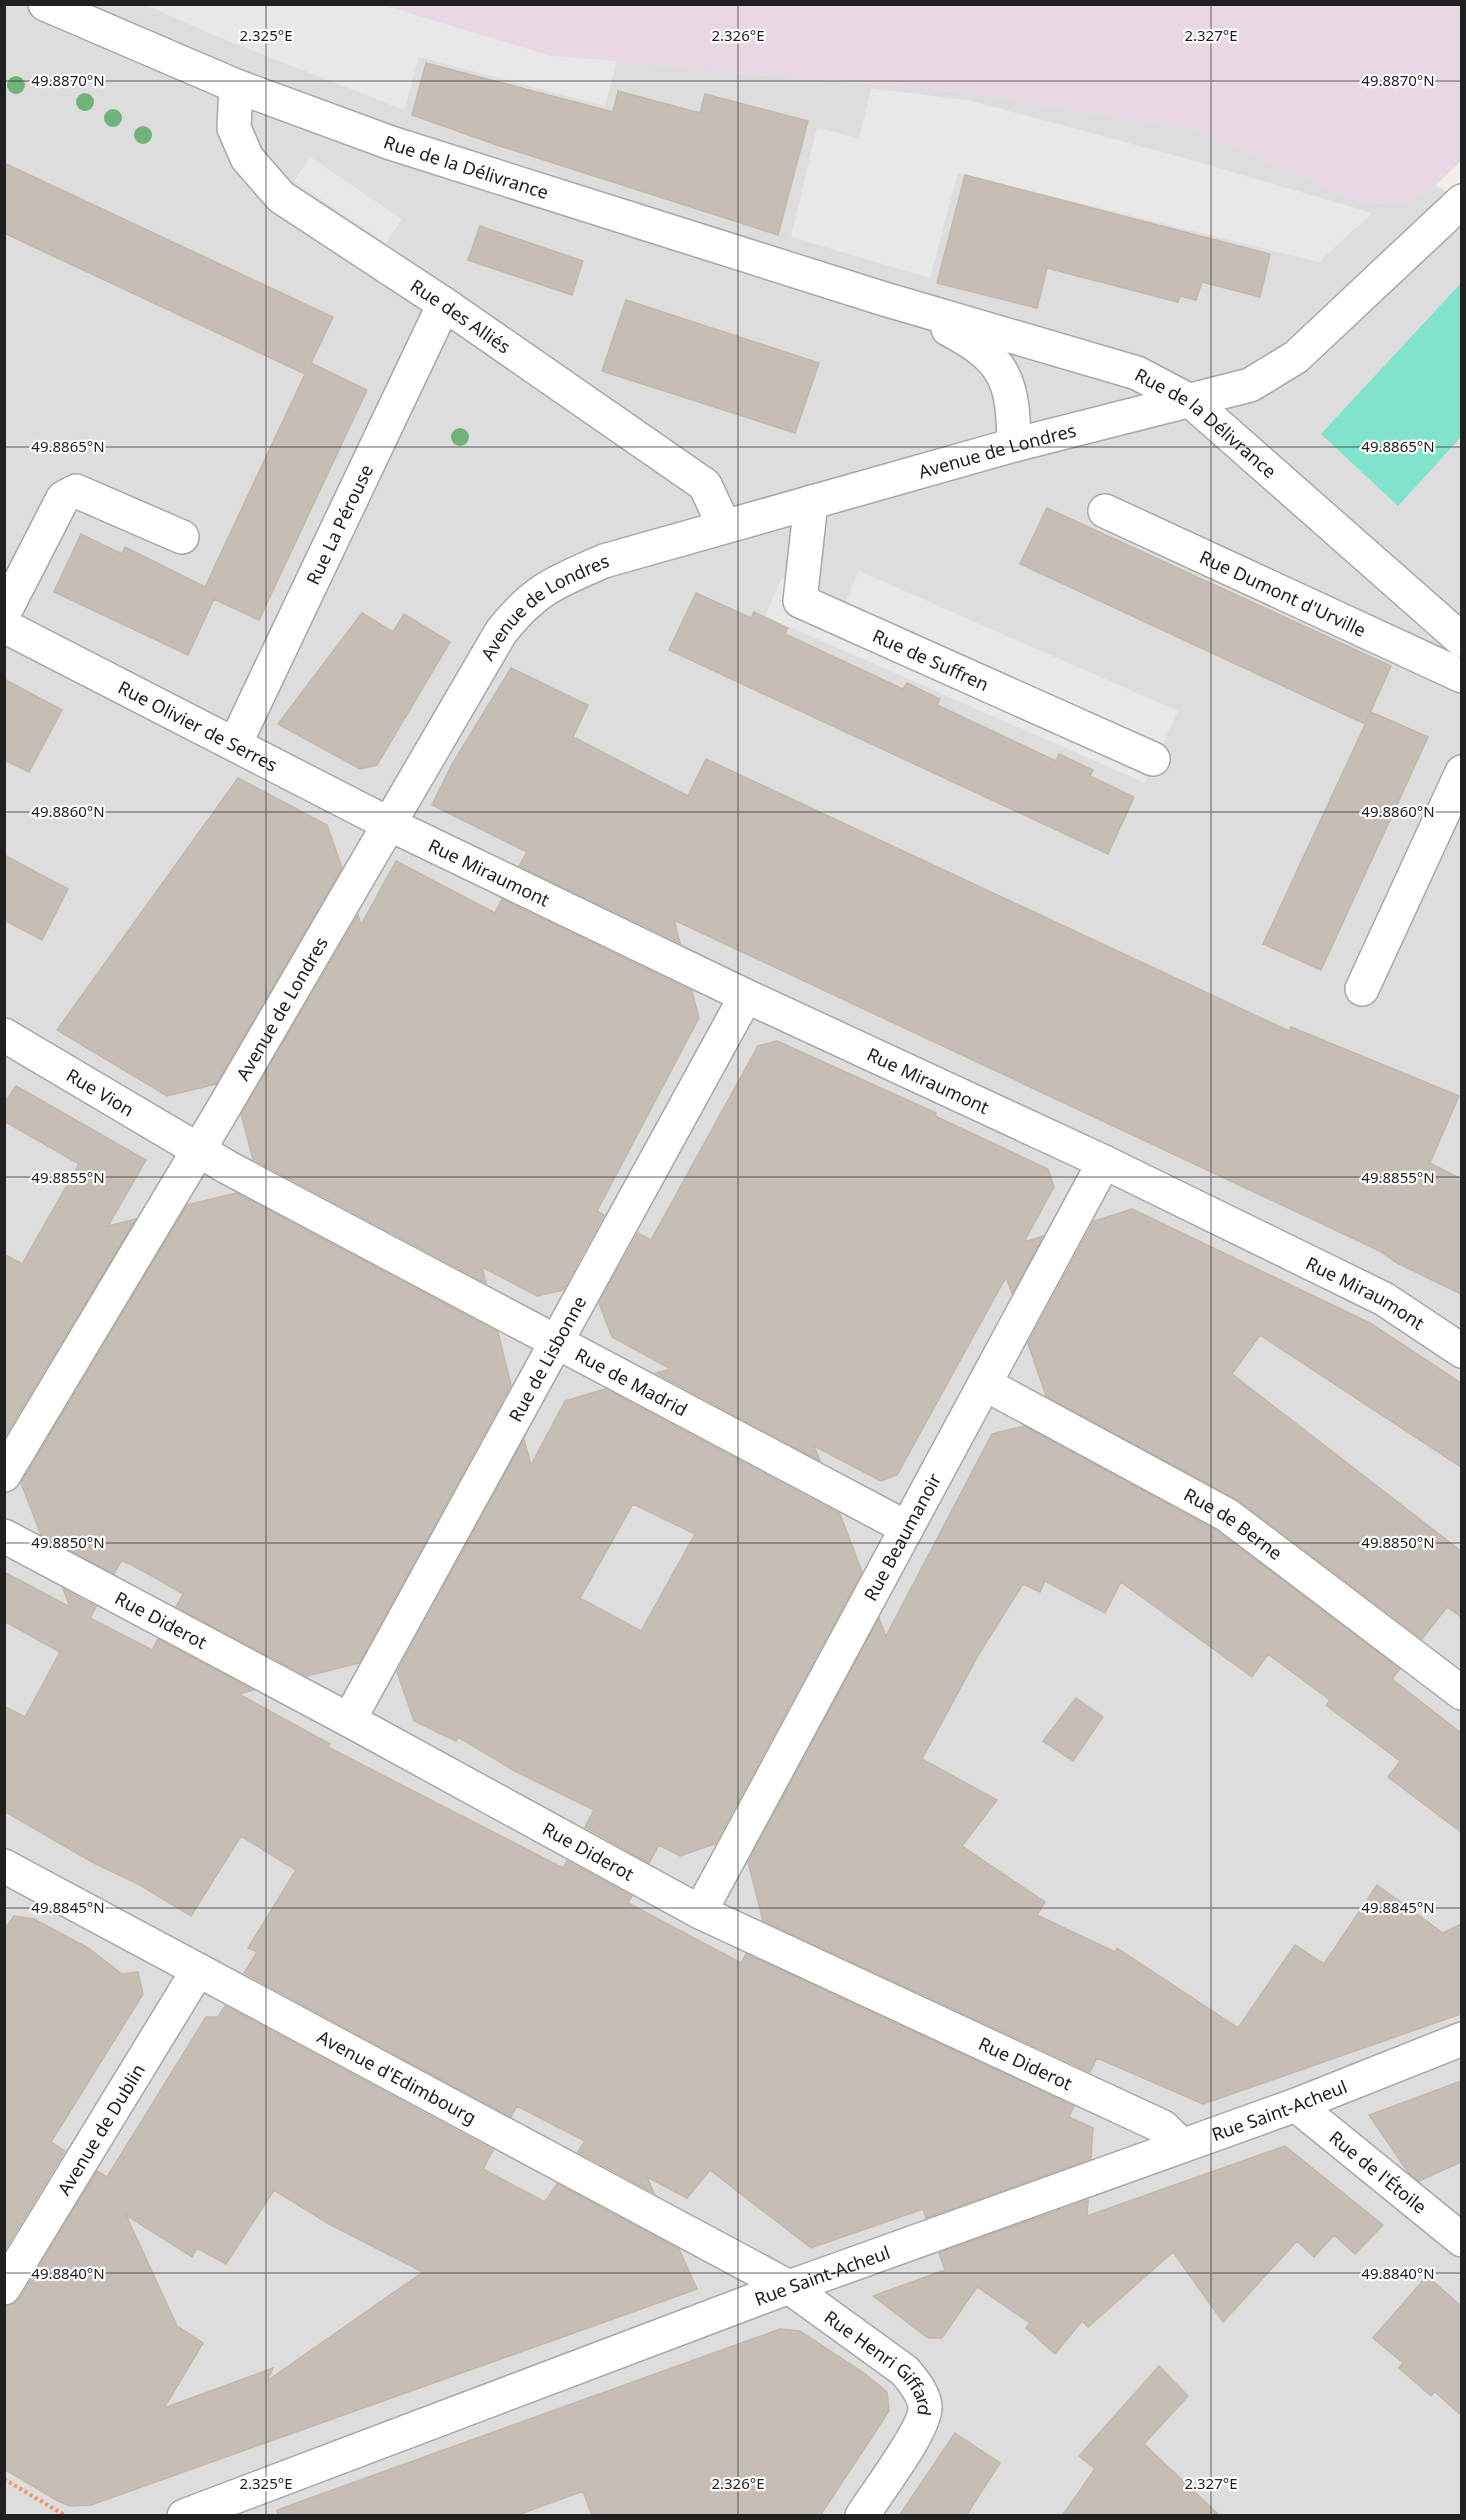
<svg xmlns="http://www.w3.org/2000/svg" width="1466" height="2520" font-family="'Noto Sans',sans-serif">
<rect width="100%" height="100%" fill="#f1efe6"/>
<path fill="#dedddd" d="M 5,5 L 382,5 L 551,56 L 965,92 L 1195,129 L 1358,201 L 1405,204 L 1436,185 L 1462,202 L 1461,2515 L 5,2516 Z"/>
<path fill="#ead7e4" d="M 382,5 L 1461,5 L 1461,161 L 1436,185 L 1405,204 L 1358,201 L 1195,129 L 965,92 L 551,56 Z"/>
<path fill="#81e3cc" d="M 1461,283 L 1461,437 L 1398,506 L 1321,434 Z"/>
<path fill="#e8e8e8" d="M 146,5 L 382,5 L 551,56 L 617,61 L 605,106 L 419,57 L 404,110 L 206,32 Z
M 871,88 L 968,100 L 1188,159 L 1372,213 L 1319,262 L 958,173 L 930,278 L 791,237 L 817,127 L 859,139 Z
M 310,157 L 402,219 L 386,243 L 294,181 Z
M 859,571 L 1178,711 L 1145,783 L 765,616 L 782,578 L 844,605 Z"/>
<path fill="#c6beb5" stroke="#c3b8a7" stroke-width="1.5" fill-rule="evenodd" d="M 426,63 L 613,112 L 618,91 L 700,113 L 705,94 L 808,121 L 778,235 L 494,144 L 412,115 Z
M 4,163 L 333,317 L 311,363 L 367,390 L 259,620 L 214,599 L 188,655 L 54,592 L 81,534 L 122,554 L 125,547 L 205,587 L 305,374 L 4,233 Z
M 965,175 L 1270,254 L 1260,297 L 1202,282 L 1196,300 L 1180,296 L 1178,302 L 1047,268 L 1037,308 L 937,283 Z
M 480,226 L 583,261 L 572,295 L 468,260 Z
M 626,300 L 819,363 L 795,433 L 602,371 Z
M 1047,508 L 1391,666 L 1365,724 L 1020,564 Z
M 696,593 L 751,618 L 754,612 L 788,628 L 785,634 L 903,689 L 907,683 L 940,699 L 937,705 L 1056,761 L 1059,754 L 1093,770 L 1090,776 L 1134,797 L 1108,854 L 669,650 Z
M 362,613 L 393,632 L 404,614 L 450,642 L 377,765 L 360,769 L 278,724 Z
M 511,668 L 588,705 L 573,737 L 688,796 L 706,759 L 1289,1031 L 1291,1027 L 1459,1096 L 1430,1163 L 1461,1179 L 1461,1294 L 1397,1263 L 1380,1251 L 674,920 L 680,943 L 519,866 L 527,852 L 432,805 L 452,764 Z
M 4,679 L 62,710 L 29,772 L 4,760 Z
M 1371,712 L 1428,737 L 1321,970 L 1263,944 Z
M 238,778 L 327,825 L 342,868 L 216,1084 L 167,1096 L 57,1030 Z
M 4,855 L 68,889 L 42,940 L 4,920 Z
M 396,861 L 495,913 L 502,899 L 692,991 L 699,1018 L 597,1211 L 604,1215 L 563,1290 L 537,1296 L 482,1267 L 486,1283 L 253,1159 L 241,1114 L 358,915 L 361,925 Z
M 777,1041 L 936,1113 L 935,1116 L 1048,1169 L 1054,1187 L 1024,1242 L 1043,1236 L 1012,1294 L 1006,1277 L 897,1475 L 881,1481 L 814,1446 L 820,1461 L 656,1373 L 671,1369 L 612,1337 L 599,1303 L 638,1233 L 651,1240 L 758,1046 Z
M 16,1086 L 146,1160 L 108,1226 L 136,1219 L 4,1438 L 4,1254 L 22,1264 L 79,1164 L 4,1121 L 4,1103 Z
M 236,1193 L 498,1332 L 511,1385 L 359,1663 L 307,1676 L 176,1607 L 183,1594 L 154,1577 L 122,1560 L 114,1574 L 41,1535 L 21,1483 L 187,1205 Z
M 1132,1209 L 1370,1323 L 1461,1383 L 1461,1467 L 1260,1335 L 1232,1374 L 1461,1551 L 1461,1617 L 1447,1607 L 1422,1639 L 1238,1500 L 1046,1396 L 1028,1343 L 1094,1221 Z
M 605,1389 L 840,1514 L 862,1572 L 715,1844 L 680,1856 L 659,1845 L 649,1863 L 585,1827 L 594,1810 L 515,1771 L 458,1737 L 456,1741 L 414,1721 L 397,1672 L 524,1439 L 531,1465 L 565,1401 ZM 633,1504 L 695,1534 L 641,1631 L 580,1598 Z
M 1024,1426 L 1217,1531 L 1400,1669 L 1392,1679 L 1461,1733 L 1461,1832 L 1388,1777 L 1400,1761 L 1326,1705 L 1330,1700 L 1268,1654 L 1252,1677 L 1121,1582 L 1105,1613 L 1045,1581 L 1040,1592 L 1023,1584 L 979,1654 L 922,1759 L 997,1800 L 962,1846 L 1045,1902 L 1037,1915 L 1115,1952 L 1117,1948 L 1238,2028 L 1295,1945 L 1324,1964 L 1377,1885 L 1443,1933 L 1461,1924 L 1461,2014 L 1203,2104 L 1097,2058 L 1090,2072 L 763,1921 L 748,1862 L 879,1618 L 886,1636 L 992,1434 Z
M 4,1572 L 70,1607 L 63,1589 L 96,1607 L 90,1618 L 152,1650 L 158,1639 L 253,1690 L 239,1694 L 330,1744 L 328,1747 L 563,1868 L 567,1861 L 632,1896 L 628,1903 L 741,1963 L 746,1954 L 1074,2106 L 1069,2117 L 1093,2128 L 1091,2159 L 926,2218 L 923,2209 L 811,2248 L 710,2170 L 687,2198 L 647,2177 L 654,2193 L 578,2152 L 585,2141 L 517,2106 L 511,2117 L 244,1973 L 257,1952 L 248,1948 L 296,1870 L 241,1836 L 191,1916 L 140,1885 L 92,1862 L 4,1811 L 4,1706 L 25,1717 L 60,1652 L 4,1621 Z
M 1076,1698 L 1103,1717 L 1073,1761 L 1043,1741 Z
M 14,1916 L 34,1919 L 45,1925 L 88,1948 L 122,1974 L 138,1972 L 143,1994 L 51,2142 L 65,2151 L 4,2251 L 4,1930 Z
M 225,2006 L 493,2150 L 483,2169 L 545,2202 L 557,2184 L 679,2249 L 697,2289 L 91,2505 L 70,2506 L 58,2501 L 4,2469 L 4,2307 L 13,2304 L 20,2298 L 97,2171 L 107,2177 L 206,2017 L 218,2017 ZM 274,2190 L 329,2224 L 423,2272 L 267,2381 L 273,2368 L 164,2408 L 203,2343 L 177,2326 L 126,2215 L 192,2257 L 197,2248 L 226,2264 Z
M 1461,2081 L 1461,2162 L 1419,2181 L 1408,2172 L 1369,2115 Z
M 1285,2146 L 1383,2225 L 1355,2254 L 1334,2235 L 1314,2257 L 1297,2241 L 1223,2322 L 1173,2252 L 1088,2327 L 1082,2321 L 1055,2354 L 1026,2328 L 1030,2323 L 977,2287 L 942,2338 L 928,2338 L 873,2296 L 945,2270 L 939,2253 L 1088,2200 L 1087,2216 Z
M 1427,2276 L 1461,2306 L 1461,2415 L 1435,2392 L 1431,2396 L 1399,2368 L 1403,2363 L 1373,2338 Z
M 780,2329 L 800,2331 L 864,2373 L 887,2392 L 889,2411 L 820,2516 L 592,2516 L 583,2491 L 515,2516 L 278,2516 L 277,2510 Z
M 1159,2366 L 1188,2396 L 1144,2444 L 1220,2516 L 1062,2516 L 1095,2469 L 1079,2456 Z
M 955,2433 L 1000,2463 L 966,2516 L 899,2516 Z"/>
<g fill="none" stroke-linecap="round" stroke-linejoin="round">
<g stroke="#a7a7a7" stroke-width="36">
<g id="minor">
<path id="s1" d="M 45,4 L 236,86 L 391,143 L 881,298 L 1137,373 L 1192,402 L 1462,640"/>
<path id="s2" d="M 236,86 L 234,128 L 247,158 L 281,197 L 444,304 L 705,485 L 724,526"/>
<path d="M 948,329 C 1007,360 1013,381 1014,445"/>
<path id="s3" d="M 811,502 L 800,601 L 1153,759"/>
<path id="s4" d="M 1105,511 L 1462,676"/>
<path d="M 4,613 L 63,498 L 76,491 L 182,537"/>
<path id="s5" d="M 4,626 L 389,824 L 746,996 L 1104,1162 L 1384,1299 L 1462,1351"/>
<path id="s6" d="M 235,744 L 444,304"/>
<path d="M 1362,989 L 1462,772"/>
<path id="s7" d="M 4,1035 L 227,1167 L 907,1528"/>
<path id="s8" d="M 985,1384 L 1227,1515 L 1462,1693"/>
<path id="s9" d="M 4,1475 L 220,1114 L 501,632 C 535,589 556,582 604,561 L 1014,445 L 1250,385 L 1296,357 L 1462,201"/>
<path id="s10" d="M 4,1536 L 349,1720 L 700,1912 L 1163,2127 L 1182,2146"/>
<path id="s11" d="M 349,1720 L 746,996"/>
<path id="s12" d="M 4,1866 L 789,2287 L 905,2371 C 913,2381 924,2393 925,2407 C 926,2429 875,2495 862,2516"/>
<path id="s13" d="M 700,1912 L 1104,1162"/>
<path id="s14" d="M 1296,2105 L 1462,2240"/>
<path id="s15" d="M 4,2288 L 198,1970"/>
<path id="s16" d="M 184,2516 L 789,2287 L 1296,2105 L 1462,2039"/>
</g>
</g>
<path stroke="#ff8f68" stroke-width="4" stroke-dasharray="3 3" stroke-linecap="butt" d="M 4,2479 L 66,2516"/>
<use href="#minor" stroke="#fff" stroke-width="33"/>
</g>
<g fill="#70b47b">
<circle cx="16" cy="85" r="9"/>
<circle cx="85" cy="102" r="9"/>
<circle cx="113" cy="118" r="9"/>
<circle cx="143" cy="135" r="9"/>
<circle cx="460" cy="437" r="9"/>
</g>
<path fill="none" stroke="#202020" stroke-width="1.5" stroke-opacity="0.45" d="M 266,4 L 266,2516M 738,4 L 738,2516M 1211,4 L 1211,2516M 4,81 L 1462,81M 4,447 L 1462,447M 4,812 L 1462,812M 4,1177 L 1462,1177M 4,1543 L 1462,1543M 4,1908 L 1462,1908M 4,2273 L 1462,2273"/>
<g text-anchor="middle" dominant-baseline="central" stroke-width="4.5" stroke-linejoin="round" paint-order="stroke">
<g font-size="18" fill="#202020" stroke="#fff">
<text stroke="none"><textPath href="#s1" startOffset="452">Rue de la Délivrance</textPath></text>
<text stroke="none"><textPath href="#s2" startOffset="342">Rue des Alliés</textPath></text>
<text stroke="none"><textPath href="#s1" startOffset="1239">Rue de la Délivrance</textPath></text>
<text stroke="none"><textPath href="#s9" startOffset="1514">Avenue de Londres</textPath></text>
<text stroke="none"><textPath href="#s6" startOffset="243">Rue La Pérouse</textPath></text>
<text stroke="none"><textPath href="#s4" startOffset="196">Rue Dumont d'Urville</textPath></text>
<text stroke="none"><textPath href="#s9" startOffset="1029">Avenue de Londres</textPath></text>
<text stroke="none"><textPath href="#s3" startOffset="243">Rue de Suffren</textPath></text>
<text stroke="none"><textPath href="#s5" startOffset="218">Rue Olivier de Serres</textPath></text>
<text stroke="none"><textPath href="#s5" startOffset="544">Rue Miraumont</textPath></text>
<text stroke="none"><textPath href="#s9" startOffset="543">Avenue de Londres</textPath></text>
<text stroke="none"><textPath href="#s5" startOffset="1030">Rue Miraumont</textPath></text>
<text stroke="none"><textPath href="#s7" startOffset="112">Rue Vion</textPath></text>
<text stroke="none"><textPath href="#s5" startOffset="1516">Rue Miraumont</textPath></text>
<text stroke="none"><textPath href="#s11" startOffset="412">Rue de Lisbonne</textPath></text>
<text stroke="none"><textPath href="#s7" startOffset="717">Rue de Madrid</textPath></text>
<text stroke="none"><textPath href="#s8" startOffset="285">Rue de Berne</textPath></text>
<text stroke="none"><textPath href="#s13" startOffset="426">Rue Beaumanoir</textPath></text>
<text stroke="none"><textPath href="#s10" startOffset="178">Rue Diderot</textPath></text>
<text stroke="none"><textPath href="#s10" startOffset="664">Rue Diderot</textPath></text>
<text stroke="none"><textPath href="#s10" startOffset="1150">Rue Diderot</textPath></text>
<text stroke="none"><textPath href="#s12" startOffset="446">Avenue d'Edimbourg</textPath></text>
<text stroke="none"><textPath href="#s16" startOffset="1168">Rue Saint-Acheul</textPath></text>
<text stroke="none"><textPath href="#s15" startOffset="186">Avenue de Dublin</textPath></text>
<text stroke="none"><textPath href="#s14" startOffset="106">Rue de l'Étoile</textPath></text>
<text stroke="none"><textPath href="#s16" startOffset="682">Rue Saint-Acheul</textPath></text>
<text stroke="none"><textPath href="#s12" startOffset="1011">Rue Henri Giffard</textPath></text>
</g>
</g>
<g font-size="15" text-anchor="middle" fill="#202020" stroke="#fff" stroke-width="4.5" stroke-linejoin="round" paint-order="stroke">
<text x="266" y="41">2.325°E</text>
<text x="738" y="41">2.326°E</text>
<text x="1211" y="41">2.327°E</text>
<text x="68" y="86">49.8870°N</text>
<text x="1398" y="86">49.8870°N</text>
<text x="68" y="452">49.8865°N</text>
<text x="1398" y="452">49.8865°N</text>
<text x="68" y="817">49.8860°N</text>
<text x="1398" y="817">49.8860°N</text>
<text x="68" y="1183">49.8855°N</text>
<text x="1398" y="1183">49.8855°N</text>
<text x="68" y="1548">49.8850°N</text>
<text x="1398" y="1548">49.8850°N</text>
<text x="68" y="1913">49.8845°N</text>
<text x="1398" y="1913">49.8845°N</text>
<text x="68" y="2279">49.8840°N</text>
<text x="1398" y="2279">49.8840°N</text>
<text x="266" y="2489">2.325°E</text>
<text x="738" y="2489">2.326°E</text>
<text x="1211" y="2489">2.327°E</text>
</g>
<rect width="1466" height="2520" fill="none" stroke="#202020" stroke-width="12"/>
</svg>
